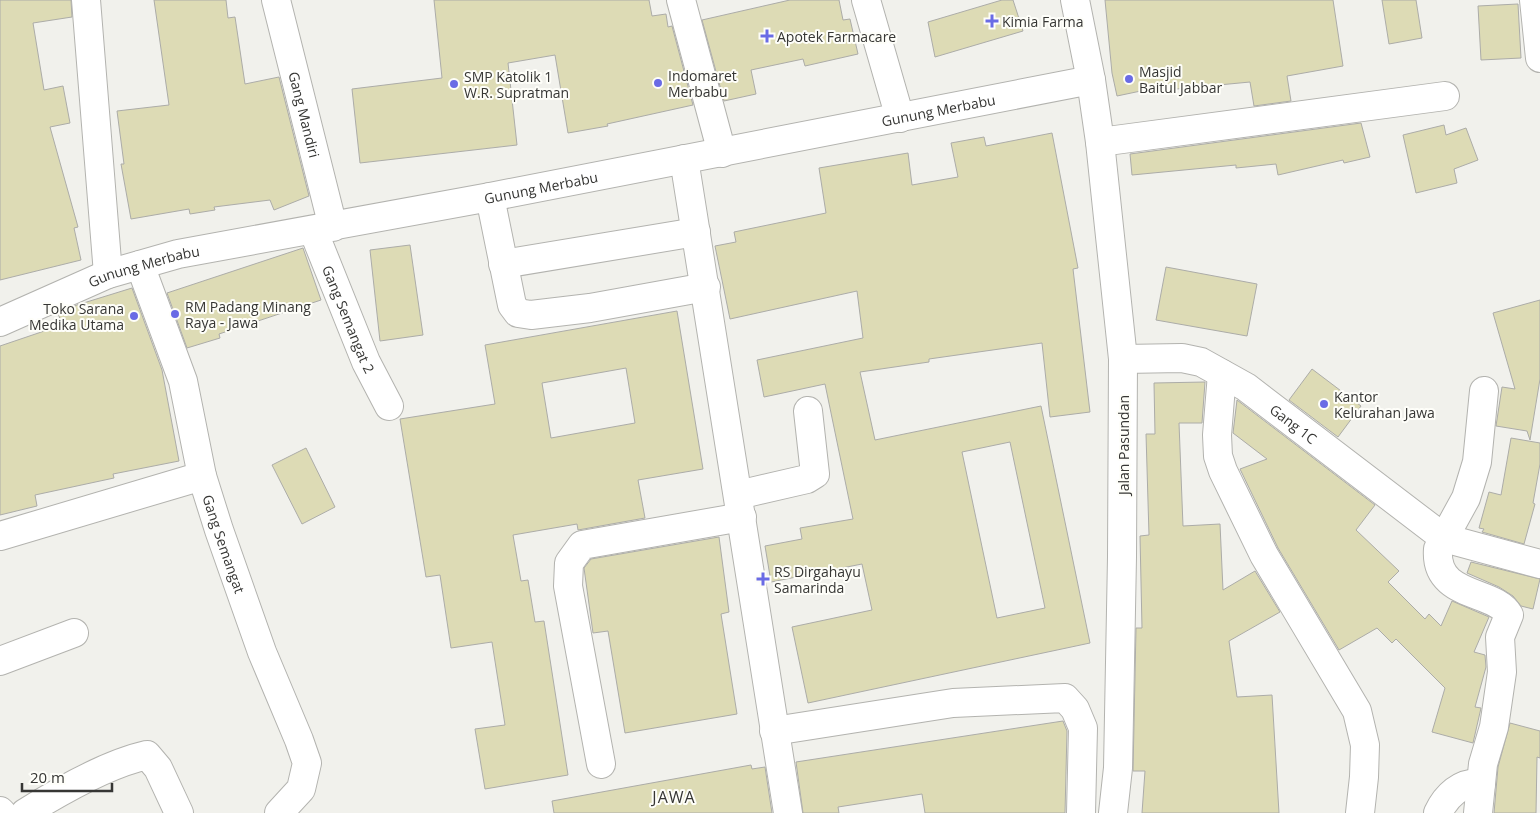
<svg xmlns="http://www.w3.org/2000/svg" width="1540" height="813" font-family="'Open Sans',sans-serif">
<rect width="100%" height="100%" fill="#f1f1ec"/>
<path fill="#dddbb5" stroke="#acaca8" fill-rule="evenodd" d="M 0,0 L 71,0 L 72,17 L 33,23 L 44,90 L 63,86 L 70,123 L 50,127 L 78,227 L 74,228 L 81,260 L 0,280 Z
M 154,0 L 226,0 L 228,18 L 235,17 L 245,84 L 279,77 L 309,196 L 274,210 L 270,200 L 214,207 L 215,210 L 190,214 L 189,209 L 131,219 L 121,164 L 124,164 L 117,111 L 169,105 Z
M 434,0 L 649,0 L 652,16 L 666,14 L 668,27 L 672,26 L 693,105 L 607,124 L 608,126 L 568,133 L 555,55 L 508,63 L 517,145 L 360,163 L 352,89 L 442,78 Z
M 790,0 L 839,0 L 843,20 L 850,19 L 858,54 L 805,66 L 803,59 L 751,70 L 756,94 L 724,101 L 702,20 Z
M 1002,0 L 1013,0 L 1023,31 L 935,57 L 928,22 Z
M 1105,0 L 1333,0 L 1343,66 L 1287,76 L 1291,101 L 1254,106 L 1250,82 L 1156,91 L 1155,88 L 1117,96 L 1112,73 Z
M 1382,0 L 1416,0 L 1422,38 L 1389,44 Z
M 1518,4 L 1521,58 L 1481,60 L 1478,6 Z
M 1361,123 L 1370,157 L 1344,163 L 1343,160 L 1278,175 L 1276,164 L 1236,168 L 1236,165 L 1132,175 L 1130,154 Z
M 1444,125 L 1446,135 L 1466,128 L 1478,160 L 1454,169 L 1457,183 L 1416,193 L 1403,135 Z
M 1052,133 L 1078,268 L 1073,269 L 1090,412 L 1050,417 L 1042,343 L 929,359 L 929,362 L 860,372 L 875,440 L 1041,406 L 1090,643 L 808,703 L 792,627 L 872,610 L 862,564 L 771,582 L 765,546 L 802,539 L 800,528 L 853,519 L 825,384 L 764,397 L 757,360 L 863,338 L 857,291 L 730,319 L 715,246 L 736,242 L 734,232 L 826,213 L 819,168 L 908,153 L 912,185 L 958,177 L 951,143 L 984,137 L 986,146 ZM 1010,442 L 1045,608 L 997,618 L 962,452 Z
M 410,245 L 423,335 L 380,341 L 370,250 Z
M 303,248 L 321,300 L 219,334 L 220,338 L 187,348 L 167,293 Z
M 1166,267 L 1257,284 L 1247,336 L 1156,320 Z
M 132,288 L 162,370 L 179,461 L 113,474 L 114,478 L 35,495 L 37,506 L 0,515 L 0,346 L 62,325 L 58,313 L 77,305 Z
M 1540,300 L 1540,379 L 1530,440 L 1527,431 L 1496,426 L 1502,387 L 1515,389 L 1493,313 Z
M 677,311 L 703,469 L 638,480 L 645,518 L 578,530 L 577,524 L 513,535 L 521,581 L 528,580 L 535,622 L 544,621 L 568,775 L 485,789 L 475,729 L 505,725 L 492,642 L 451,648 L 440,575 L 426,577 L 400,419 L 495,404 L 485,345 ZM 626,368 L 635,423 L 551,438 L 542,383 Z
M 1312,369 L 1361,406 L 1338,437 L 1289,400 Z
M 1205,382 L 1202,423 L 1179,423 L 1183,526 L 1220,524 L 1223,590 L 1255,571 L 1280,612 L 1229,641 L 1237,697 L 1272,695 L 1279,813 L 1142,813 L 1145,771 L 1133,771 L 1136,628 L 1142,628 L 1140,536 L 1149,535 L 1146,434 L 1155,434 L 1154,383 Z
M 1237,400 L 1375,505 L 1356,530 L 1399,571 L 1388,582 L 1425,619 L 1429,614 L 1441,626 L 1452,601 L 1489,617 L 1474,652 L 1485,655 L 1486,667 L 1475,707 L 1481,708 L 1473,743 L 1432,732 L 1445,688 L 1396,639 L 1392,643 L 1377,628 L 1339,650 L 1278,548 L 1240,469 L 1267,459 L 1233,433 Z
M 1511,438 L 1540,443 L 1540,464 L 1533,503 L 1535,504 L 1524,544 L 1482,532 L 1484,529 L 1479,528 L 1489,492 L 1501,495 Z
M 306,448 L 335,507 L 302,524 L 272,465 Z
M 719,537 L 729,612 L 721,614 L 737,714 L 625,733 L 608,631 L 593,633 L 584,568 L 591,559 Z
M 1471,562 L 1540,579 L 1533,609 L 1521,606 L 1513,596 L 1499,587 L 1467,573 Z
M 1063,721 L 1067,731 L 1065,813 L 925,813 L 922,794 L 838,807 L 839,813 L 803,813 L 796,762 Z
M 1510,723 L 1540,731 L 1540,758 L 1537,757 L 1536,813 L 1494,813 L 1498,767 Z
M 751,765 L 752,769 L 765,767 L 772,813 L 554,813 L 552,801 Z"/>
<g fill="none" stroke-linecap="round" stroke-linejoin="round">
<g stroke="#b3b3af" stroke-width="30">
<g id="minor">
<path d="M 86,0 L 108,274"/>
<path id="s1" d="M 276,0 L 333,227"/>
<path d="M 681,0 L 722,153"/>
<path d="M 866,0 L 900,118"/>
<path d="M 1075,0 L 1091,80 L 1100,142 L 1123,359 L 1122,557 L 1118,768 L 1113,813"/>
<path d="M 1534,0 L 1540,58"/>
<path d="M 1100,142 L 1445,96"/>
<path d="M 684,159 L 788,813"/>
<path d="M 490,197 L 512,305 L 518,313 L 531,315 L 590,308 L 706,287"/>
<path id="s2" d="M 313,230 L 366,362 L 389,406"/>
<path d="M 503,264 L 696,232"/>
<path id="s3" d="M 140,265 L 183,381 L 202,476 L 219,530 L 262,652 L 299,740 L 307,763 L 301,789 L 279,813"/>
<path id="s4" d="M 0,322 L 108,274 L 178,254 L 490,197 L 1091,80"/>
<path id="s5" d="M 1123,359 L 1182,358 L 1201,362 L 1246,387 L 1444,538 L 1540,564"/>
<path d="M 1222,374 L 1217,435 L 1218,456 L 1223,471 L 1264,555 L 1357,711 L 1365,745 L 1364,777 L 1360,813"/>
<path d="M 738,495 L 807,479 L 815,474 L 808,411"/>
<path d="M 0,536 L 202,476"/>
<path d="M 0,661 L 74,633"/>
<path d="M 774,731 L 953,703 L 1065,698 L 1075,709 L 1083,728 L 1081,813"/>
<path d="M 601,764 L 568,586 L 569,563 L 582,545 L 742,517"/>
<path d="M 0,811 L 2,813"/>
<path d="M 25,813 C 60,791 107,764 147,755 L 158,768 L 179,813"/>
<path d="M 1438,813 C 1446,796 1461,781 1481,784"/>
<path d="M 1478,813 L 1483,764 L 1494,727 L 1502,672 L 1500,637 L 1509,615 C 1495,589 1434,599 1438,549 L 1466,498 L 1477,462 L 1484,391"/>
</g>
</g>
<use href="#minor" stroke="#fff" stroke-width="28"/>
</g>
<g fill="#6a6be5" stroke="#fefef9" stroke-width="2">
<path d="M989.5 13.5h5v5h5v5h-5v5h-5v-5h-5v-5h5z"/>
<path d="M764.5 28.5h5v5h5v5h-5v5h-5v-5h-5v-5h5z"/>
<circle cx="1129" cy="79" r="5"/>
<circle cx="658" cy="83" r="5"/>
<circle cx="454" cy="84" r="5"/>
<circle cx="175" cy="314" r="5"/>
<circle cx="134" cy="316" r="5"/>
<circle cx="1324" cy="404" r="5"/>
<path d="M760.5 571.5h5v5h5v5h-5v5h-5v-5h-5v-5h5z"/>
</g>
<g text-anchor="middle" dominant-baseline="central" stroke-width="4" stroke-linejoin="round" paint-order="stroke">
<g font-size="14" fill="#363634" stroke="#fefef9" text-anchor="start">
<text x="1002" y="21">Kimia Farma</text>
<text x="777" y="36">Apotek Farmacare</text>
<text x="1139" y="71">Masjid<tspan x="1139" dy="16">Baitul Jabbar</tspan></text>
<text x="668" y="75">Indomaret<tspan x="668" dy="16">Merbabu</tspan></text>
<text x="464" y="76">SMP Katolik 1<tspan x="464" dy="16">W.R. Supratman</tspan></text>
<text x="185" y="306">RM Padang Minang<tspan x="185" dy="16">Raya - Jawa</tspan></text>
<text x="124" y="308" text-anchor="end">Toko Sarana<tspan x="124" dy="16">Medika Utama</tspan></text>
<text x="1334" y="396">Kantor<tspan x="1334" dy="16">Kelurahan Jawa</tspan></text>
<text x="774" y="571">RS Dirgahayu<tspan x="774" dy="16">Samarinda</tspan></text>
</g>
<g font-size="14" fill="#363634" stroke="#fefef9">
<text stroke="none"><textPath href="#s4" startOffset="965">Gunung Merbabu</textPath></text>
<text stroke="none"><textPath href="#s1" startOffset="118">Gang Mandiri</textPath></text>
<text stroke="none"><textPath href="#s4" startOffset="560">Gunung Merbabu</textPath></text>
<text stroke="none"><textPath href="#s4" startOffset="155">Gunung Merbabu</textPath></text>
<text stroke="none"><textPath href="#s2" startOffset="96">Gang Semangat 2</textPath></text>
<text stroke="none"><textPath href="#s5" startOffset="190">Gang 1C</textPath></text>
<text transform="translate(1123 445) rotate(-90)">Jalan Pasundan</text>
<text stroke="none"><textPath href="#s3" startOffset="292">Gang Semangat</textPath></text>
</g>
<g font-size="16" letter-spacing="1" fill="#363634" stroke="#fefef9">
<text x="674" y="797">JAWA</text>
</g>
</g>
<path d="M22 783v8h90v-8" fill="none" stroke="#363634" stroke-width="2.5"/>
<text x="30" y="783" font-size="15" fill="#363634" stroke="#fefef9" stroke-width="4" paint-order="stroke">20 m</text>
</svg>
